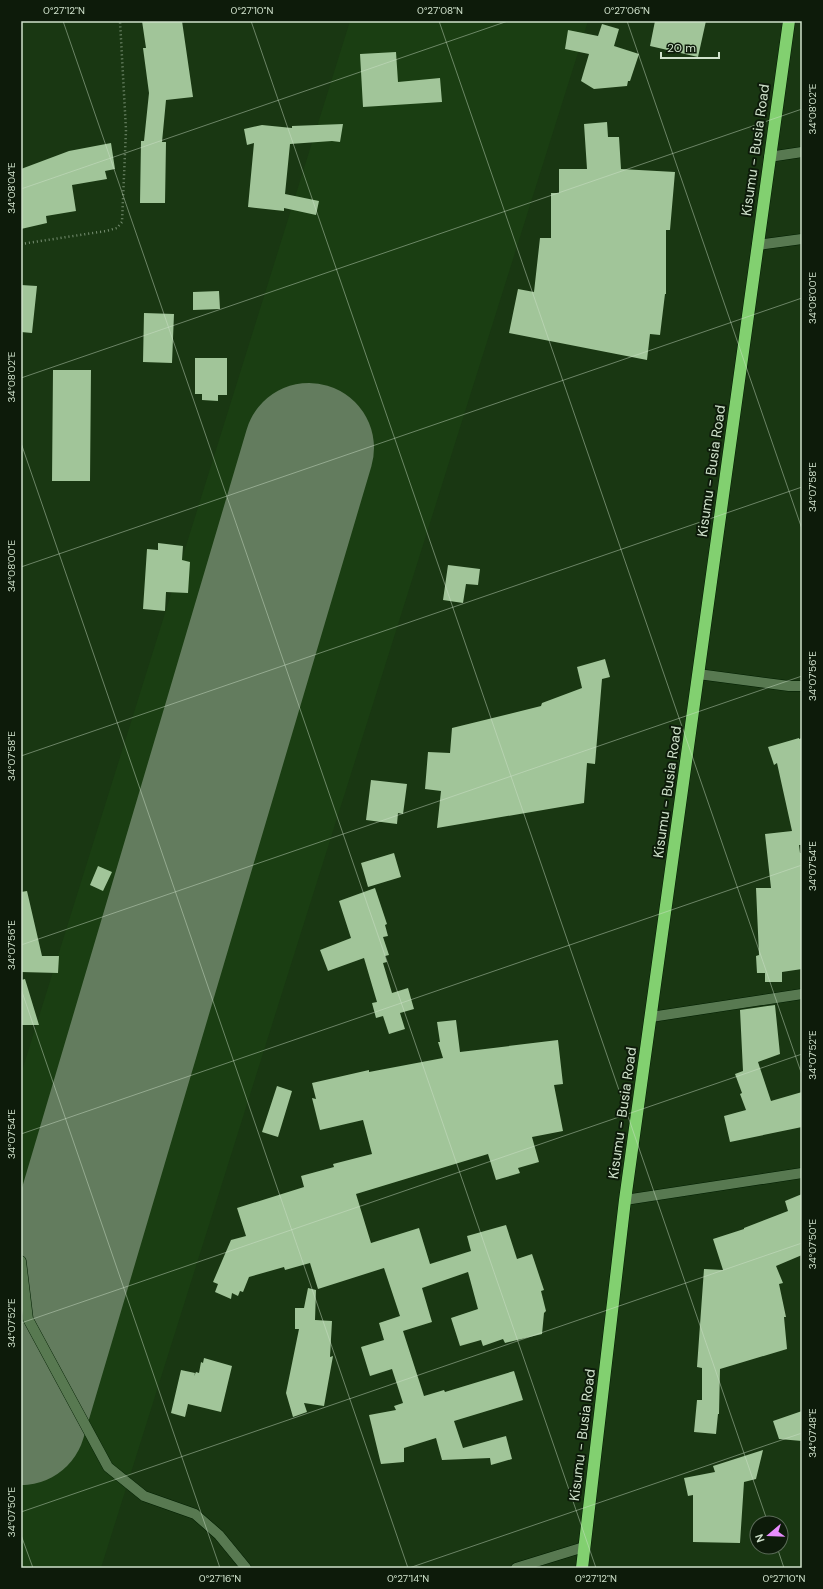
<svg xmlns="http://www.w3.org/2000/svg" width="823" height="1589" font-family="'DM Sans',sans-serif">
<rect width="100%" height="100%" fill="#193712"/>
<path fill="#1a3e12" d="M 350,21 L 588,21 L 101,1568 L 21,1568 L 21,1074 Z"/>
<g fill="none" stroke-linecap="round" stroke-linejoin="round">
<path stroke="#637c5e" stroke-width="130" d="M 21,1420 L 309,448"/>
</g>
<path fill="#a1c599" d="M 142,21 L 182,21 L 193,97 L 166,100 L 162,142 L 166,142 L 165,203 L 140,203 L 141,141 L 144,141 L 149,93 L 143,48 L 146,48 Z
M 655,21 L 706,21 L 698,57 L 650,46 Z
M 602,24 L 619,29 L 614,46 L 639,54 L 630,81 L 628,81 L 627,86 L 594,89 L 581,81 L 589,54 L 565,49 L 568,30 L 598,36 Z
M 396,52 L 398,82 L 440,78 L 442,102 L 363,107 L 360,54 Z
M 607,122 L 608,137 L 619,137 L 621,169 L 675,172 L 670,230 L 666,230 L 666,294 L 665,294 L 660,335 L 650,334 L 647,360 L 509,333 L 518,289 L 534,292 L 540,238 L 551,238 L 551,193 L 559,193 L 559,169 L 587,169 L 584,124 Z
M 343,124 L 340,142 L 332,141 L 290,144 L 285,194 L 319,201 L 316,215 L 284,208 L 284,211 L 248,207 L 254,143 L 247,145 L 244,129 L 262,125 L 292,128 L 292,126 Z
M 111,143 L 115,169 L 105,171 L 107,179 L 72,185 L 76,211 L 46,216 L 47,223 L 21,229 L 21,169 L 69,151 Z
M 21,285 L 37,286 L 32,333 L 21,332 Z
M 219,291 L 220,309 L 193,310 L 193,292 Z
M 144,313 L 174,314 L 172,363 L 143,362 Z
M 195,358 L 227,358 L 227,395 L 218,395 L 218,401 L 202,400 L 202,394 L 195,394 Z
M 53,370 L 91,370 L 90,481 L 52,481 Z
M 158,543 L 183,546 L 182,560 L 190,562 L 188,593 L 166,592 L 165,611 L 143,609 L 147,549 L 158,550 Z
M 448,565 L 480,569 L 478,585 L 466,584 L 463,603 L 443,600 Z
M 605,659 L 610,677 L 602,679 L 595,764 L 587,763 L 584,803 L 437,828 L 441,791 L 425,789 L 428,752 L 450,753 L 452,728 L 541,706 L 542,703 L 582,688 L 577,667 Z
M 799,738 L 799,739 L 802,738 L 802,845 L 799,845 L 800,853 L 802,853 L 802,969 L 782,972 L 782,982 L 765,982 L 765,973 L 757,973 L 756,956 L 759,955 L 756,888 L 771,888 L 765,834 L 792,831 L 777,763 L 774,765 L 768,747 Z
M 371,780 L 407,784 L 403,814 L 398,813 L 397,824 L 366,820 Z
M 394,853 L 401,877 L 368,887 L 361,863 Z
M 98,866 L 112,872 L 103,891 L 90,885 Z
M 375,888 L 387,924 L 385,925 L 388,936 L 383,937 L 389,955 L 385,956 L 387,962 L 383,963 L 392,993 L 408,988 L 414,1009 L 400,1013 L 405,1029 L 389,1034 L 383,1016 L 376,1018 L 372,1003 L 377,1002 L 364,958 L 328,971 L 320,950 L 351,938 L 339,901 Z
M 27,891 L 42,956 L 59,956 L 58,973 L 21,972 L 21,892 Z
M 25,979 L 39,1025 L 21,1025 L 21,980 Z
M 775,1005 L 780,1054 L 758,1062 L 771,1101 L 802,1092 L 802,1127 L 730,1142 L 724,1116 L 746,1110 L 740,1094 L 742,1093 L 735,1074 L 743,1071 L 740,1010 Z
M 456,1020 L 460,1052 L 558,1040 L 563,1084 L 554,1085 L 563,1131 L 532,1137 L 539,1162 L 518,1168 L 520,1173 L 496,1180 L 488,1154 L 356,1194 L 371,1243 L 419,1228 L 430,1264 L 471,1251 L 467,1236 L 506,1225 L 517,1259 L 532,1254 L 544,1290 L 541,1291 L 546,1311 L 544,1313 L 542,1334 L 505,1343 L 503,1339 L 483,1346 L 481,1340 L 460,1346 L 451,1318 L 478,1309 L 468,1272 L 422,1288 L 432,1322 L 403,1331 L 424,1396 L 444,1390 L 445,1392 L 514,1371 L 523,1400 L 454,1421 L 463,1448 L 506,1436 L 512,1459 L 491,1465 L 490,1458 L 442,1460 L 436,1438 L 404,1448 L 404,1462 L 381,1464 L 369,1415 L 396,1410 L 394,1406 L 403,1403 L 392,1369 L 370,1376 L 361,1347 L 384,1340 L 379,1323 L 400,1316 L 384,1268 L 318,1289 L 310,1263 L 285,1270 L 284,1267 L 249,1277 L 243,1292 L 240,1291 L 238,1296 L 232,1293 L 231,1299 L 215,1292 L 218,1284 L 213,1282 L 231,1240 L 246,1236 L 237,1208 L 304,1187 L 301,1176 L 334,1167 L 333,1164 L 372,1154 L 363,1120 L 320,1130 L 312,1098 L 316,1099 L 312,1083 L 369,1070 L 369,1072 L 443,1058 L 438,1042 L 440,1042 L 437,1022 Z
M 277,1086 L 292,1091 L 278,1137 L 262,1132 Z
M 802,1194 L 802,1255 L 776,1266 L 783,1283 L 779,1284 L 786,1317 L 784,1317 L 787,1349 L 720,1369 L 719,1414 L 718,1414 L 716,1434 L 694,1432 L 697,1400 L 702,1400 L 702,1368 L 697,1367 L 704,1269 L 723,1270 L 713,1239 L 744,1229 L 744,1228 L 788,1211 L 785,1201 Z
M 308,1288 L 316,1290 L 315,1320 L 332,1321 L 330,1357 L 333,1356 L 324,1406 L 304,1403 L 307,1412 L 293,1417 L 286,1393 L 299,1329 L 295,1329 L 295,1308 L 304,1308 Z
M 204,1358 L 232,1366 L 221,1412 L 188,1404 L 185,1417 L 171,1413 L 181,1370 L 195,1373 L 194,1376 L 196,1372 L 199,1373 L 201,1362 L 203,1363 Z
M 802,1411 L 802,1441 L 779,1439 L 773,1421 Z
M 763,1450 L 756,1479 L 744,1482 L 740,1543 L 693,1542 L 693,1495 L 688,1496 L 684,1478 L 715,1472 L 713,1466 Z"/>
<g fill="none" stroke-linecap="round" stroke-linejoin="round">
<g stroke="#011e00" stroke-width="11">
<path id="minor" d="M 769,157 L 802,152
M 757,245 L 802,239
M 698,674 L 789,686 L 802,686
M 651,1017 L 802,994
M 625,1200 L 802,1173
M 21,1261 L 28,1319 L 108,1467 L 144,1496 L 195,1514 L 219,1535 L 246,1568
M 516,1568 L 584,1547"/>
</g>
<g stroke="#011e00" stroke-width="13">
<path id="highway" d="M 582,1568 L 625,1200 L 789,21"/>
</g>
<path stroke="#778f72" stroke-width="2.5" stroke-dasharray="1 3" stroke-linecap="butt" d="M 21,244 L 106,231 L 117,228 L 122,222 L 126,130 L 120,21"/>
<use href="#minor" stroke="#587951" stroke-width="10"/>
<use href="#highway" stroke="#82d070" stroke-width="12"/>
</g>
<path fill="none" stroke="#d0e2cc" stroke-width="1" stroke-opacity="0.45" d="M 63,21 L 596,1568M 251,21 L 768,1523M 439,21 L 802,1075M 627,21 L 802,529M 21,189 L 508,21M 21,378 L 802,109M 21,443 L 408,1568M 21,567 L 802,298M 21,756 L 802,487M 21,945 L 802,676M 21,989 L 220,1568M 21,1134 L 802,865M 21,1323 L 802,1054M 21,1512 L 802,1243M 21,1535 L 33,1568M 777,1547 L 784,1568M 409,1568 L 802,1433"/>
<g text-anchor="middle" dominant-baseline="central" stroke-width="4" stroke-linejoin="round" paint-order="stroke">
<g font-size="14" fill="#d0e2cc" stroke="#0d1b0a">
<text transform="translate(755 150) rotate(-82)">Kisumu - Busia Road</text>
<text transform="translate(711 471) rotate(-82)">Kisumu - Busia Road</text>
<text transform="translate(667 792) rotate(-82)">Kisumu - Busia Road</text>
<text transform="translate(622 1113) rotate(-82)">Kisumu - Busia Road</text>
<text transform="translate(582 1435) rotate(-83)">Kisumu - Busia Road</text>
</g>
</g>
<rect width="823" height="1589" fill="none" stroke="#0d1b0a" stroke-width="44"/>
<g transform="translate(769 1535) rotate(251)"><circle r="19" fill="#0d1b0a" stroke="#5b6b58"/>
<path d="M0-3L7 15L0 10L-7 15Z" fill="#e98dfe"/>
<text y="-6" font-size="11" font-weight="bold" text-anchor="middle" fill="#d0e2cc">N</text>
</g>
<path d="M661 52v6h58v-6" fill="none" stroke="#d0e2cc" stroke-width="2"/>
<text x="667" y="52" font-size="12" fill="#d0e2cc" stroke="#0d1b0a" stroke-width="3" paint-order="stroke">20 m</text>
<rect x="22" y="22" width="779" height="1545" fill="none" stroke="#d0e2cc" stroke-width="1.5"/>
<g font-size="10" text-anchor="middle" fill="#d0e2cc">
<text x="64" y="14">0°27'12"N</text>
<text x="252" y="14">0°27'10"N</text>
<text x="440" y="14">0°27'08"N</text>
<text x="627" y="14">0°27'06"N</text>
<text transform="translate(812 109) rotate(-90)" y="4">34°08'02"E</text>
<text transform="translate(11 188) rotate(-90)" y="4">34°08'04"E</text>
<text transform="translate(812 298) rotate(-90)" y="4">34°08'00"E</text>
<text transform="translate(11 377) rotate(-90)" y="4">34°08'02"E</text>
<text transform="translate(812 487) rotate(-90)" y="4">34°07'58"E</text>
<text transform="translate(11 566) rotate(-90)" y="4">34°08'00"E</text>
<text transform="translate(812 676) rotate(-90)" y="4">34°07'56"E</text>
<text transform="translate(11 756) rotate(-90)" y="4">34°07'58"E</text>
<text transform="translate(812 866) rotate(-90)" y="4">34°07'54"E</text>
<text transform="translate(11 945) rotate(-90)" y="4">34°07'56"E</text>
<text transform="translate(812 1055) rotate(-90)" y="4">34°07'52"E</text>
<text transform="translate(11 1134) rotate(-90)" y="4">34°07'54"E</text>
<text transform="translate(812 1244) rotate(-90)" y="4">34°07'50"E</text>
<text transform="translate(11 1323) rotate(-90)" y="4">34°07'52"E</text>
<text transform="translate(812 1433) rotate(-90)" y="4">34°07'48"E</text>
<text transform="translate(11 1512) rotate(-90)" y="4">34°07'50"E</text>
<text x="220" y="1582">0°27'16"N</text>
<text x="408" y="1582">0°27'14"N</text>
<text x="596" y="1582">0°27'12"N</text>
<text x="784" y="1582">0°27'10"N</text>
</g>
</svg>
